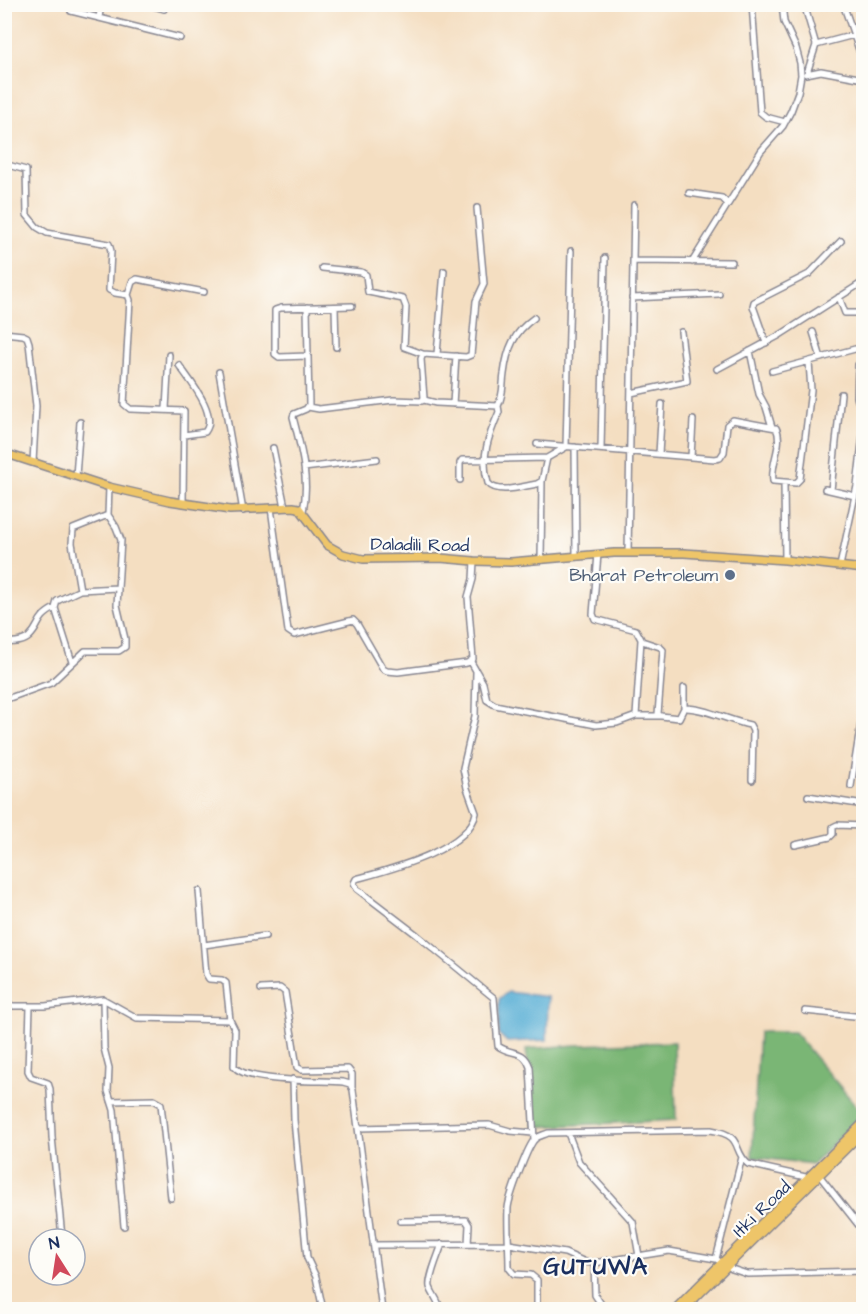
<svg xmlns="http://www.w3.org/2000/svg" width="868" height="1314" font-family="'Architects Daughter',sans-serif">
<rect width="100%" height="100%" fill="#fdfcf7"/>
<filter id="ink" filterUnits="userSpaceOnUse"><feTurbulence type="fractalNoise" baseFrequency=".0167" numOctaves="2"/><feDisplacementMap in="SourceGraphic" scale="12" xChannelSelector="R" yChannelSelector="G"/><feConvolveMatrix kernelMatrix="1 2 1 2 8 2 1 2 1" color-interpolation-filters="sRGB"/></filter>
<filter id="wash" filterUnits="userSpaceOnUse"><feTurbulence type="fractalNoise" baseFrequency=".008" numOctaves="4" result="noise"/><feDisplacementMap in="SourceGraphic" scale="24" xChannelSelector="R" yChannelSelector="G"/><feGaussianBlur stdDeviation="1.35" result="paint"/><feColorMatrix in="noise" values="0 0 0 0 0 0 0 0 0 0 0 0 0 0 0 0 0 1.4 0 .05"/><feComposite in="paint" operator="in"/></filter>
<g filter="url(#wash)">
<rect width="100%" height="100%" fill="#f4dec1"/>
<path fill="#7ab675" stroke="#4a726a" stroke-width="1.5" d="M 759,1032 L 794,1032 L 863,1114 L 813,1164 L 752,1157 Z
M 674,1042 L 676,1120 L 534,1127 L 526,1049 L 576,1045 Z"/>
<path fill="#59afd5" stroke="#3a6f9a" stroke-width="1.5" d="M 508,992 L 548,997 L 547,1040 L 507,1042 L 499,1034 L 499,999 Z"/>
</g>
<g filter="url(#ink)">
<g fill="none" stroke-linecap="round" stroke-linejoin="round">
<g stroke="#888690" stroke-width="8">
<path id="minor" d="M 146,4 L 164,9
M 752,4 L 760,112 L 766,117 L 785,122
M 804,4 L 816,45 L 807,73
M 843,4 L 864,64
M 71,11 L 180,38
M 99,18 L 101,4
M 816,45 L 854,35
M 806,74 L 821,71 L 864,79
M 4,164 L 26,170 L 27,215 L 37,227 L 47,233 L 109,244 L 111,251 L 109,290 L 115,293 L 128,295 L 130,300 L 124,404 L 130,409 L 184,411 L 183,502
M 689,193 L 722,198 L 728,204
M 861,216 L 864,216
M 633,261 L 732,262
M 692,262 L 761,151 L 783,126 L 791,111 L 798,92 L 801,75 L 800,63 L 796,48 L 784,22 L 782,4
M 322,268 L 361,272 L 366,275 L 368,292 L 403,299 L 406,307 L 404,347 L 423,354
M 128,295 L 132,282 L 137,279 L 204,292
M 839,297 L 845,313 L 864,313
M 632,298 L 719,294
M 335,307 L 336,347
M 813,332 L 821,358
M 4,333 L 23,335 L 27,337 L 29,343 L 36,406 L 33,462
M 766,343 L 753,306 L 754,302 L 809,274 L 841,241
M 750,351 L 759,394 L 766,407 L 772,427
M 437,354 L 444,271
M 308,356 L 279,357 L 275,354 L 275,310 L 281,308 L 352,306
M 179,365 C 189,380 219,414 205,432 L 184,435
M 858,365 L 857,397 L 858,401 L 864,405
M 717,369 L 780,335 L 863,282
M 772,371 L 855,349
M 219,372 L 243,511
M 631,393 L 687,381 L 681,332
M 424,400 L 436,403 L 498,406 L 499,412 C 489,435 480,457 488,483 C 498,495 523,486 537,484 L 542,481 L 547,458 L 566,447 L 571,251
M 453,404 L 456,356
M 498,406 C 504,393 502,387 504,374 C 507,349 514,332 534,318
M 308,407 L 319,409 L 393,400 L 422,401 L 424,398 L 421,359 L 423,354 L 466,357 L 471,355 L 476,301 L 484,284 L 477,208
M 166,409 L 169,355
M 537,444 L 715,459 L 720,458 L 724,452 L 727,425 L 733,420 L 738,421 L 776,428 C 784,443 770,464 773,481 L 796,483 L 800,479 L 811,390 L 809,362
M 575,447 L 576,556
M 273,448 L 285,507
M 601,449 L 605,258
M 659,454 L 662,404
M 691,457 L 693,420
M 304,468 L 377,459
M 76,476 L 80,422
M 460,480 L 460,463 L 462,460 L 547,458
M 784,483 L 785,560
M 825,489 L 855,496
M 831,490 L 841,394
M 271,508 L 288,631 L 294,635 L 353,620 L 357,624 L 383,669 L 387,671 L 398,672 L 467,663 L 473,659 L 468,597 L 473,579 L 474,561
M 303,511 C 310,480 301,448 293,417 L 294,414 L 306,409 L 309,405 L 307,307
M 628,553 L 634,205
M 598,554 L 593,614 L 595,619 L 636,630 L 642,641 L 660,647 L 663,650 L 658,714 L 661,716 L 679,718 L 684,708 C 702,707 730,721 750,725 L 753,731 L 752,780
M 541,560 L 542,481
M 840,566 L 857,486 L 864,426
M 80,590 L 72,543 L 73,529 L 108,515 L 109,487
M 4,643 C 12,642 23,643 29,637 C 41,626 35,618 55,608
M 72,662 L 55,608 L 57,601 L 80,590 L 117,588
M 471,662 L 483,683 L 487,700 L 495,705 L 596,725 L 617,723 L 636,716 L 660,716
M 476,671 L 475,716 L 463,768 L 467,788 L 476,813 C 469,850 388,870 356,879 L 354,883 L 357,889 L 417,935 L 494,998 L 498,1046 C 512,1056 523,1048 530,1067 L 534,1140
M 4,700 L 51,683 L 85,651 L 119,651 L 125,647 L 125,639 L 117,605 L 121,540 L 116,527 L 108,515
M 684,708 L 684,688
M 636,716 L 641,640
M 851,786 L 864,704
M 808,796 L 864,805
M 795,845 L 830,837 L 833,834 L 833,827 L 837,825 L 864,826
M 199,891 L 206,974 L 209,979 L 222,980 L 226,983 L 230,1020
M 204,945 L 265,936
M 261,989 L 280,988 L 285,992 L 297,1067 L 302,1070 L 348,1069 L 352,1074 L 352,1087
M 103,999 L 104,1048 L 109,1068 L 108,1091 L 114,1110 L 124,1226
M 4,1006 L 45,1006 L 103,999 L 137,1018 L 230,1020 L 235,1030 L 234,1066 C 245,1083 321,1080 343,1082 L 350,1084 L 353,1090 L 382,1310
M 30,1007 L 28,1071 L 31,1077 L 48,1083 L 50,1089 L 52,1137 L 62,1237
M 805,1011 L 864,1017
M 293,1079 L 294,1120 L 307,1258 L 316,1277 L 323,1310
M 111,1101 L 154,1100 L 161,1104 L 171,1198
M 358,1128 L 489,1125 L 510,1131 L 533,1133
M 568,1133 L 579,1162 L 633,1222 L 639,1256
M 819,1175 L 864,1232
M 400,1221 L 466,1220 L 469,1225 L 468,1244
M 373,1245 L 509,1244 L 565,1253 L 585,1262 L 594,1263 L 669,1251 L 716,1259 L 732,1269 L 747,1274 L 864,1271
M 716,1259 L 742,1157
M 594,1263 L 595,1295 L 605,1310
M 440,1310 C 439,1300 433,1296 430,1287 C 428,1278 439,1254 442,1244
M 537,1310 L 537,1280 L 531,1275 L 514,1274 L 509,1268 C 509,1248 507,1227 508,1208 C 509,1197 528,1145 535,1139 C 538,1136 544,1135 548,1133 L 711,1130 C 745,1136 731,1149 748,1164 L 810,1178"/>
</g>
<g stroke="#888690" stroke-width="10">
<path id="major" d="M 4,453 L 109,487 L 170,501 L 230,510 L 293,507 L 299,508 L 327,545 L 343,554 L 363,559 L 440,558 L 474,561 L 511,562 L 614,553 L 684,553 L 785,560 L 864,569
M 674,1310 L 864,1122
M 683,1310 L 864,1131"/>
</g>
<use href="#minor" stroke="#fff" stroke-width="5"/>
<use href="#major" stroke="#eec569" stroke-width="7"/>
</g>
</g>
<circle fill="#5c6f8a" stroke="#fdfcf7" stroke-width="2" cx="730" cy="575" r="6"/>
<g text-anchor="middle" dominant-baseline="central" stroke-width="4.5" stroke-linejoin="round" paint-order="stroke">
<g font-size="18" fill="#1b2f5e" stroke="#fdfcf7">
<text transform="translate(420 545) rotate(1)">Daladili Road</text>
<text transform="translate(762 1209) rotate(-44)">Itki Road</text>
</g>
<g font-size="18" fill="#4e5e75" stroke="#fdfcf7" text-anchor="end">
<text x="718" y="575">Bharat Petroleum</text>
</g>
<g font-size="24" font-weight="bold" letter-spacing="1.5" fill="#1b2f5e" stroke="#fdfcf7">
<text x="596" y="1267">GUTUWA</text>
</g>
</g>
<rect width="868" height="1314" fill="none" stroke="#fdfcf7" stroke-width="24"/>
<g transform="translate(57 1257) rotate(348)"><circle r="28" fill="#fdfcf7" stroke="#a3aaba" stroke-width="1.5"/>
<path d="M0-4.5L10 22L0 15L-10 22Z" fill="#d1495b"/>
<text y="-9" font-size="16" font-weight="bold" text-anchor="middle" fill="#1b2f5e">N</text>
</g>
</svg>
